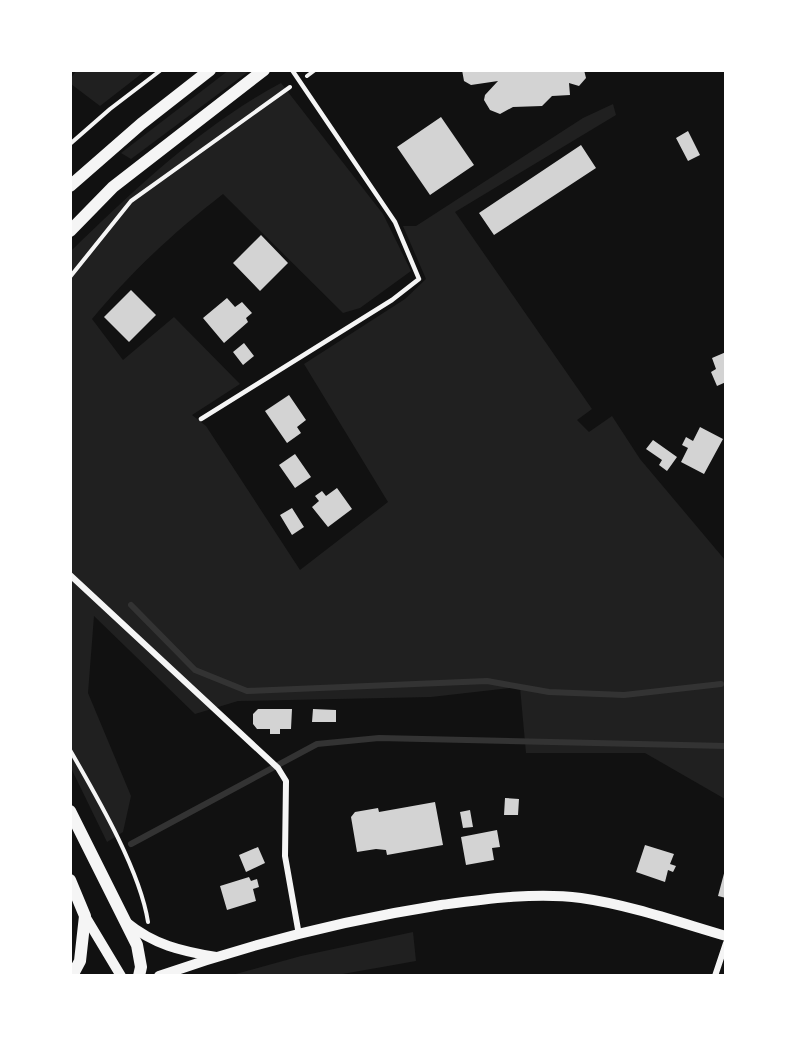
<svg xmlns="http://www.w3.org/2000/svg" width="796" height="1046" font-family="Signika,sans-serif">
<rect width="100%" height="100%" fill="#111"/>
<path fill="#202020" d="M 77,70 L 145,70 L 145,71 L 100,106 L 71,84 L 71,78 Z
M 229,70 L 249,71 L 131,159 L 121,153 Z
M 281,83 L 383,214 L 411,271 L 360,308 L 343,313 L 223,194 C 173,233 132,271 92,319 L 123,360 L 174,317 L 240,384 L 192,415 L 206,426 L 300,570 L 388,502 L 304,364 L 405,299 L 426,279 L 403,226 L 416,226 L 583,118 L 613,104 L 616,115 L 455,212 L 592,409 L 577,420 L 589,432 L 612,416 L 640,459 L 725,560 L 725,799 L 645,753 L 526,753 L 520,687 L 431,697 L 238,701 L 195,714 L 94,616 L 88,693 L 131,796 L 123,832 L 107,842 L 71,768 L 71,251 C 135,189 201,126 281,83 Z
M 413,932 L 416,961 L 337,975 L 232,975 L 301,956 Z"/>
<g fill="none" stroke-linecap="round" stroke-linejoin="round">
<path stroke="#333" stroke-width="6" d="M 131,605 L 195,670 L 247,691 L 487,681 L 549,692 L 624,695 L 721,684
M 131,844 L 317,744 L 379,738 L 726,746"/>
</g>
<path fill="#d3d3d3" d="M 462,70 L 584,70 L 586,78 L 579,86 L 569,83 L 570,95 L 552,96 L 542,106 L 513,107 L 500,114 L 490,110 L 484,100 L 485,95 L 498,81 L 471,85 L 464,81 Z
M 441,117 L 474,165 L 430,195 L 397,147 Z
M 688,131 L 700,155 L 688,161 L 676,138 Z
M 581,145 L 596,168 L 494,235 L 479,213 Z
M 261,235 L 288,263 L 260,291 L 233,263 Z
M 131,290 L 156,315 L 129,342 L 104,317 Z
M 227,298 L 235,307 L 242,302 L 252,313 L 246,318 L 248,322 L 224,343 L 203,318 Z
M 244,343 L 254,356 L 243,365 L 233,352 Z
M 726,352 L 726,382 L 717,386 L 711,372 L 716,369 L 712,358 Z
M 289,395 L 306,420 L 297,427 L 301,433 L 287,443 L 265,411 Z
M 700,427 L 723,439 L 704,474 L 681,462 L 688,448 L 682,445 L 686,437 L 693,441 Z
M 653,440 L 677,457 L 667,471 L 659,465 L 662,460 L 646,449 Z
M 295,454 L 311,477 L 295,488 L 279,465 Z
M 337,488 L 352,509 L 328,527 L 312,507 L 319,501 L 315,496 L 322,491 L 326,496 Z
M 292,508 L 304,527 L 292,535 L 280,515 Z
M 258,709 L 292,709 L 291,729 L 280,729 L 280,734 L 270,734 L 270,729 L 257,729 L 253,724 L 253,714 Z
M 313,709 L 336,710 L 336,722 L 312,722 Z
M 505,798 L 519,799 L 518,815 L 504,815 Z
M 435,802 L 443,845 L 387,855 L 386,850 L 376,849 L 357,852 L 351,817 L 355,812 L 378,808 L 379,812 Z
M 470,810 L 473,827 L 463,828 L 460,812 Z
M 497,830 L 500,847 L 492,848 L 494,860 L 466,865 L 461,837 Z
M 645,845 L 674,854 L 670,864 L 676,866 L 673,872 L 668,870 L 665,882 L 636,872 Z
M 258,847 L 265,863 L 246,872 L 239,855 Z
M 726,866 L 726,898 L 718,896 Z
M 249,877 L 251,881 L 257,879 L 259,887 L 253,889 L 256,901 L 227,910 L 220,886 Z"/>
<g fill="none" stroke-linecap="round" stroke-linejoin="round">
<path stroke="#f5f5f5" stroke-width="4" d="M 307,76 L 315,70
M 70,144 L 110,109 L 161,70
M 70,277 L 131,201 L 290,87
M 70,750 C 97,797 140,870 148,922"/>
<path stroke="#f5f5f5" stroke-width="4.5" d="M 201,419 L 392,300 L 419,279 L 395,222 L 292,70"/>
<path stroke="#f5f5f5" stroke-width="6" d="M 70,575 L 278,768 L 286,781 L 285,856 L 299,935
M 715,976 L 726,943"/>
<path stroke="#f5f5f5" stroke-width="10" d="M 85,916 L 121,976
M 126,922 C 154,945 181,951 216,957
M 159,976 C 250,944 345,920 441,905 C 486,899 535,892 581,898 C 630,905 678,922 726,936"/>
<path stroke="#f5f5f5" stroke-width="12" d="M 70,186 L 141,124 L 210,70
M 70,231 L 113,187 L 264,70
M 70,811 L 137,945 L 141,967 L 139,976
M 70,880 L 85,916 L 80,961 L 72,976"/>
</g>
<rect width="796" height="1046" fill="none" stroke="#ffffff" stroke-width="144"/>
</svg>
